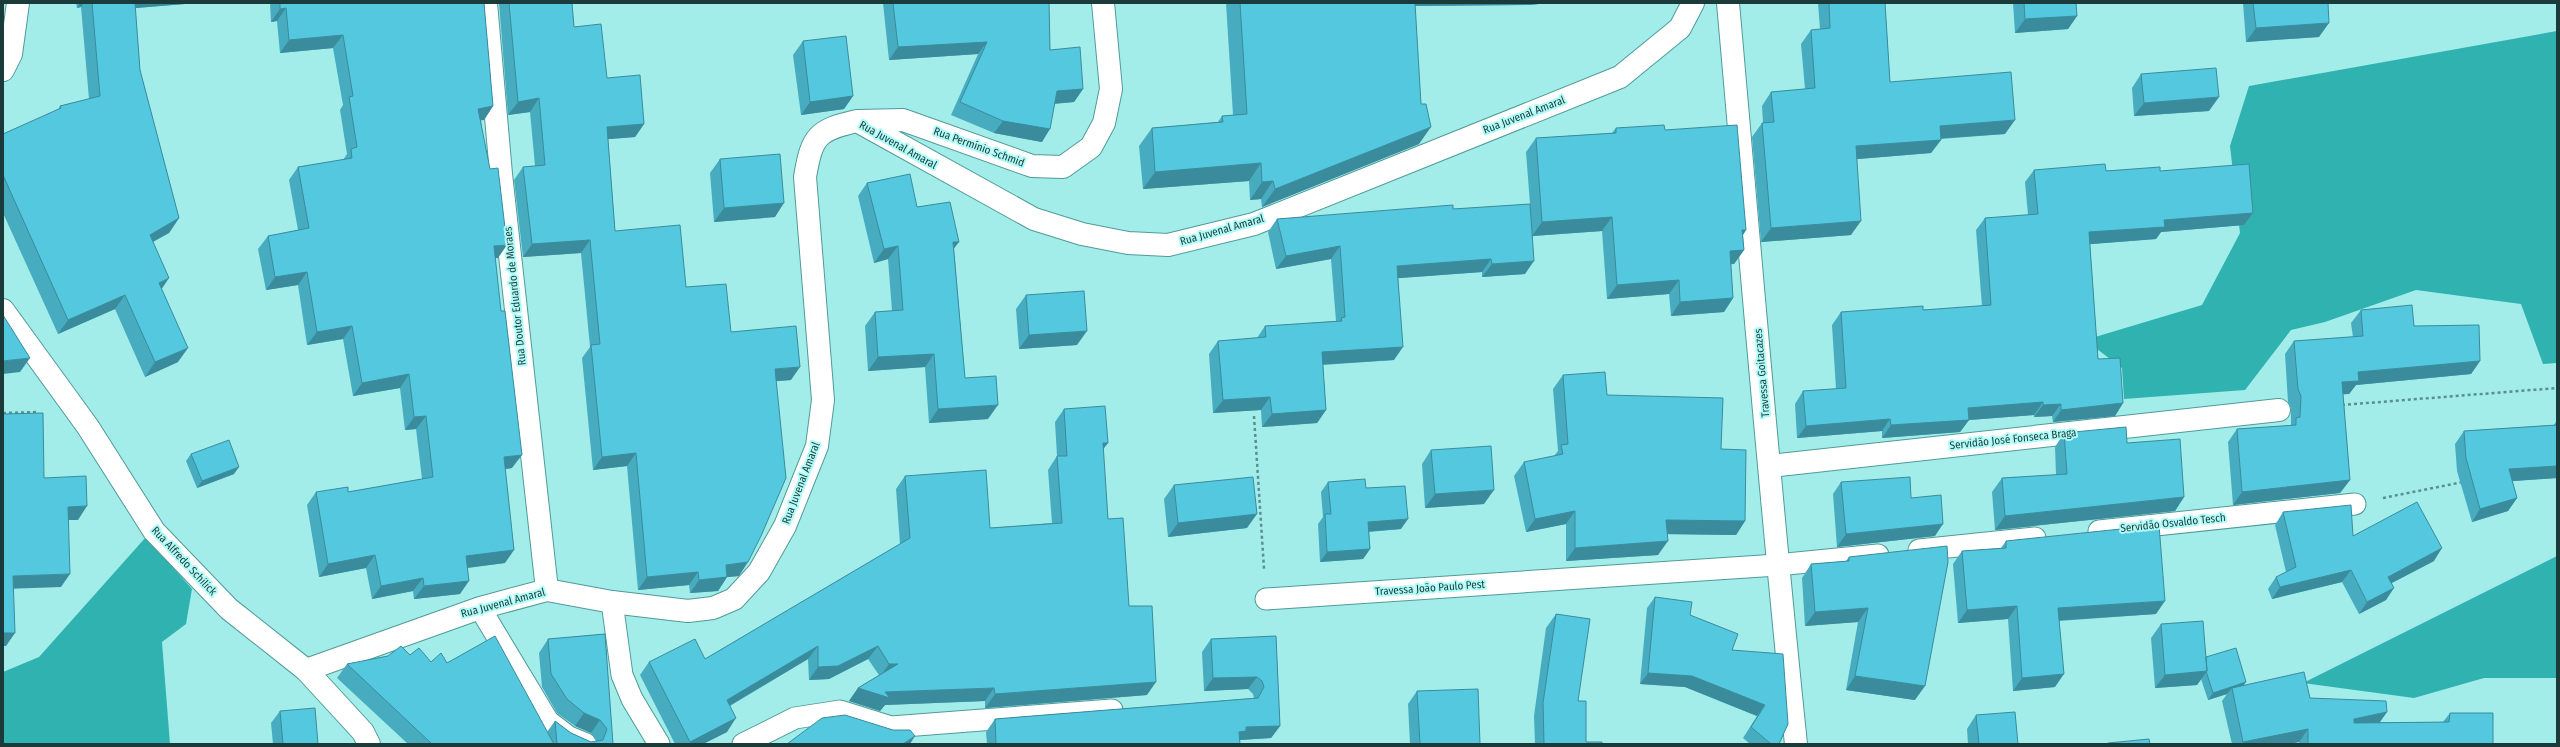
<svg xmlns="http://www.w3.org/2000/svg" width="2560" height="747" font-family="'Fira Sans Condensed',sans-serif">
<rect width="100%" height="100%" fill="#a2edea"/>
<path fill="#30b3b0" d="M 2557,31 L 2557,363 L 2543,364 L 2521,304 L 2416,290 L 2325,322 L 2291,330 L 2245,390 L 2124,399 L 2122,368 L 2085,340 L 2202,305 L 2240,233 L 2230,146 L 2249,86 Z
M 146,537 L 192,589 L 186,624 L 162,642 L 170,744 L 3,744 L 3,672 L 39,657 Z
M 2557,556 L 2557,678 L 2484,678 L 2414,698 L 2303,683 Z"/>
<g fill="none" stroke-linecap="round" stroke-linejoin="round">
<g stroke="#509b98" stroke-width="23">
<path id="lane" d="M 2099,531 L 2355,504
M 1919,550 L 2035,538
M 1266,599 L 1777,565 L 1878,555
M 612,602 L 622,675 L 632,699 L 659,744
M 480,608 L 548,721 L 569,737 L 586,744
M 743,744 L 795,718 L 840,711 L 891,727 L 1112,710"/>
</g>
<g stroke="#509b98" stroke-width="24">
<path id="street" d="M 486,3 L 501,174 L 547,590
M 1728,3 C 1750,250 1770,497 1796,744
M 3,70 L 11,54 L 18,3
M 857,121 L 903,120 L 1032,166 L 1063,167 L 1091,147 L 1104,123 L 1111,89 L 1103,3
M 1770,466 L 2279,410
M 306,670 L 480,608 L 547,590 L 612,602 L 688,611 L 713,608 L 734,599 L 759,572 L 785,526 L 817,446 L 823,400 L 805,177 C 812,136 817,130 857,121 L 1034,219 L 1082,234 L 1128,243 L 1168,245 L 1254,224 L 1620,77 L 1680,28 L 1693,3"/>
</g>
<g stroke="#509b98" stroke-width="24">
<path id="secondary" d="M 3,310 L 88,427 L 154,531 L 229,609 L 306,670 L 363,732 L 369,744"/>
</g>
<path stroke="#5a8f8d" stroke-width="2.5" stroke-dasharray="3 3" stroke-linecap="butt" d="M 2342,405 L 2557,388
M 3,413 L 38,412
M 1254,416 L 1264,569
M 2383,498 L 2463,482"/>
<use href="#lane" stroke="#fff" stroke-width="21"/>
<use href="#street" stroke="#fff" stroke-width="22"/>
<use href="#secondary" stroke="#fff" stroke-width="22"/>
</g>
<path fill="#47acc0" d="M 76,3 L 186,3 L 185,4 L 135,8 L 140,70 L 179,218 L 169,233 L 153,242 L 162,289 L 178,362 L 145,377 L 115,309 L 58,334 L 3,213 L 3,134 L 58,110 L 60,106 L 89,99 L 81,7 L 77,8 Z
M 270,3 L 484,3 L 493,106 L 484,120 L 481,120 L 498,258 L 495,258 L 512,468 L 505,469 L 505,563 L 468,568 L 460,594 L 414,599 L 413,591 L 372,599 L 366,568 L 319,577 L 307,505 L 316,492 L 348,492 L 422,479 L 416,429 L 405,430 L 400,388 L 353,396 L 343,339 L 307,345 L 298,285 L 266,290 L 258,249 L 268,236 L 298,230 L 289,180 L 298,167 L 343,160 L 347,154 L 340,110 L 343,105 L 333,48 L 280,53 L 277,21 L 271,22 Z
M 499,3 L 572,3 L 574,27 L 607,78 L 644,124 L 635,137 L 608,139 L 615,231 L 686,287 L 731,332 L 791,380 L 776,381 L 739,576 L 727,577 L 718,591 L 690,593 L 689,585 L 638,590 L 627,466 L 593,470 L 582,358 L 590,347 L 581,253 L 523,257 L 514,180 L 523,167 L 535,166 L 530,112 L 508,115 Z
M 883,3 L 1049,3 L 1050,50 L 1083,89 L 1074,102 L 1055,104 L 1042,142 L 994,133 L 951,115 L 978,54 L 889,60 Z
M 1226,3 L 1549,3 L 1529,5 L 1415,6 L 1419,144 L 1262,207 L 1261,199 L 1250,200 L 1249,181 L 1143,189 L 1139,146 L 1152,128 L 1218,122 L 1222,116 L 1233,115 Z
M 1818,3 L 1885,3 L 1890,82 L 2005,134 L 1941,139 L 1941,140 L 1931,153 L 1857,159 L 1851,235 L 1761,242 L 1752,137 L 1762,123 L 1763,123 L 1762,106 L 1771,92 L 1805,89 L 1801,44 L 1811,30 L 1820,29 Z
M 2013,3 L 2076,3 L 2077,16 L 2068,29 L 2015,33 Z
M 2243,3 L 2328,3 L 2319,37 L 2246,42 Z
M 803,41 L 853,96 L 844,109 L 801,115 L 793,55 Z
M 2141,74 L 2209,111 L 2134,116 L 2132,88 Z
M 1616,128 L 1665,130 L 1746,230 L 1743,235 L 1744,250 L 1734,264 L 1731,264 L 1733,298 L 1724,312 L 1671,316 L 1669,294 L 1607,299 L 1602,231 L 1533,236 L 1525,274 L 1482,277 L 1482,272 L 1398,278 L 1394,360 L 1323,365 L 1326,410 L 1317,423 L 1262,427 L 1261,410 L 1213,413 L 1209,354 L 1218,341 L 1257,338 L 1265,326 L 1336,321 L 1331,259 L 1276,269 L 1268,232 L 1277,219 L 1453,209 L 1530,204 L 1526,152 L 1536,138 L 1612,133 Z
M 720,159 L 775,217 L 714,222 L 710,173 Z
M 2034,170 L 2160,171 L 2244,225 L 2161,232 L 2156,239 L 2090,244 L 2098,359 L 2123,403 L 2115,416 L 2053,422 L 2052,416 L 2034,417 L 2034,415 L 1969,420 L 1960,432 L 1882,438 L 1882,431 L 1797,438 L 1795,404 L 1803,391 L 1836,389 L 1832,325 L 1841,312 L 1923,310 L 1982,306 L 1976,230 L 1985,218 L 2028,215 L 2025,182 Z
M 867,183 L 917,207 L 954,249 L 965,378 L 988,419 L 929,423 L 925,367 L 868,371 L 865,326 L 875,312 L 892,311 L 888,259 L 874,263 L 858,196 Z
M 1026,295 L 1077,345 L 1019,349 L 1016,309 Z
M 2361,310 L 2414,326 L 2480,361 L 2471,374 L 2356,385 L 2349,394 L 2343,394 L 2350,480 L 2340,493 L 2233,505 L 2228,442 L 2237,429 L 2290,426 L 2291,425 L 2291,409 L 2288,402 L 2285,354 L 2294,341 L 2353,337 L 2351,323 Z
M 1563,375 L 1607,395 L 1721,449 L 1745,521 L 1736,535 L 1667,534 L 1658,555 L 1566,561 L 1566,524 L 1526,532 L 1514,476 L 1524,462 L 1554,456 L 1558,451 L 1553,389 Z
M 1064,409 L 1103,450 L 1108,519 L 1129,606 L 1147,695 L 985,708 L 985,701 L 885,705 L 880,711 L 849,701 L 858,688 L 879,675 L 868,659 L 829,679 L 809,680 L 808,659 L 730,706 L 727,732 L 703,744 L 675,744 L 640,675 L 649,662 L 705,659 L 900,544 L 896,489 L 905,476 L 990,528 L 1052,523 L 1048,470 L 1057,456 L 1055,422 Z
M 2557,420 L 2557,478 L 2512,481 L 2517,498 L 2508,511 L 2472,522 L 2457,471 L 2455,444 L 2464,431 L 2554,425 Z
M 2064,433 L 2127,443 L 2184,497 L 2175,511 L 1995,530 L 1992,492 L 2002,478 L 2056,475 L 2055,447 Z
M 1431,450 L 1484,504 L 1425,508 L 1422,464 Z
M 191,454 L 234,474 L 197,488 L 186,461 Z
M 1328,482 L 1366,488 L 1401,529 L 1369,532 L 1370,549 L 1363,559 L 1320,562 L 1318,524 L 1323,517 L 1321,492 Z
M 1841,482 L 1911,498 L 1935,536 L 1837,547 L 1833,494 Z
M 1174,485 L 1247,528 L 1168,537 L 1164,499 Z
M 2283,512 L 2353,536 L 2434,561 L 2392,583 L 2386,600 L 2359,614 L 2342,582 L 2272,599 L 2268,589 L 2276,577 L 2286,572 L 2275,525 Z
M 2006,541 L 2156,614 L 2059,621 L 2055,687 L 2013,691 L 2008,619 L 1958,623 L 1953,564 L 1962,551 L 2001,548 Z
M 1849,557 L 1915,700 L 1846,690 L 1858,622 L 1805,626 L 1802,578 L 1811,564 L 1846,561 Z
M 1655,597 L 1690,615 L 1732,650 L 1779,744 L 1750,744 L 1743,738 L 1757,716 L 1685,687 L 1640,684 L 1647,608 Z
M 1556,614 L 1578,701 L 1586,742 L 1602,744 L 1535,744 L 1534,716 L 1546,628 Z
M 2161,624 L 2244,685 L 2310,698 L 2387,712 L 2379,722 L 2443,722 L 2450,713 L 2493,744 L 2299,744 L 2299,742 L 2289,744 L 2232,744 L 2222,701 L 2227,694 L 2208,700 L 2201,679 L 2197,685 L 2155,688 L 2151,638 Z
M 605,634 L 613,744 L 408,744 L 337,678 L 347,664 L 410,655 L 431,662 L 447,663 L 547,732 L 555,721 L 571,733 L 591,742 L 596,741 L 591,733 L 575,726 L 557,713 L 542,687 L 539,653 L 548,639 Z
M 1276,636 L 1280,726 L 1271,738 L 1240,740 L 1239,741 L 1240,744 L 987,744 L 986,732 L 995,719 L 1254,698 L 1253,694 L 1248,689 L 1204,691 L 1202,652 L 1211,639 Z
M 1417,691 L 1480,744 L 1410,744 L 1408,704 Z
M 280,711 L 318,744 L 273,744 L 271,723 Z
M 1976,715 L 2018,744 L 1968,744 L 1967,729 Z"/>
<path fill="#3a8c9c" d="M 80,3 L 84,3 L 81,7 L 77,8 Z
M 129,3 L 186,3 L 185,4 L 124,9 Z
M 1404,3 L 1549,3 L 1529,5 L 1402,6 Z
M 286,8 L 277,21 L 271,22 L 280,9 Z
M 2077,16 L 2068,29 L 2015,33 L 2025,19 Z
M 2329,23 L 2319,37 L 2246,42 L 2256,28 Z
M 343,35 L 333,48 L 280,53 L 289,40 Z
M 987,42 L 978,54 L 889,60 L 898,47 Z
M 1083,89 L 1074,102 L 1048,104 L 1057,91 Z
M 853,96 L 844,109 L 801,115 L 810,102 Z
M 2219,97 L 2209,111 L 2134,116 L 2144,103 Z
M 539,98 L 530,112 L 508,115 L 518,102 Z
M 493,106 L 484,120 L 469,122 L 478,109 Z
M 2015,120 L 2005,134 L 1930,139 L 1940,126 Z
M 1003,121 L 1050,129 L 1042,142 L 994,133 Z
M 644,124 L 635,137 L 597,140 L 607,127 Z
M 1431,127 L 1419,144 L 1262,207 L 1275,189 Z
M 1941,140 L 1931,153 L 1846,160 L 1856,146 Z
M 1261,163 L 1249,181 L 1143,189 L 1155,172 Z
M 1273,181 L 1261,199 L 1250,200 L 1262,182 Z
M 784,203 L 775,217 L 714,222 L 724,208 Z
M 2253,213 L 2244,225 L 2161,232 L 2156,239 L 2080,245 L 2089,232 L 2164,220 Z
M 1612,217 L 1602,231 L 1532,236 L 1542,222 Z
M 179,218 L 169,233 L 139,249 L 150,235 Z
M 1861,221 L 1851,235 L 1761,242 L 1771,228 Z
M 1742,230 L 1746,230 L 1737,244 Z
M 590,240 L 581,253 L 523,257 L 532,244 Z
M 953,242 L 959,242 L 949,255 Z
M 507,245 L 498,258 L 485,259 L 494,246 Z
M 898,246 L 888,259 L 874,263 L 884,249 Z
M 1340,246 L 1331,259 L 1276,269 L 1286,256 Z
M 1744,250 L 1734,264 L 1720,265 L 1730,251 Z
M 1491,259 L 1482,272 L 1388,279 L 1397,266 Z
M 1534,261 L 1525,274 L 1482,277 L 1492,264 Z
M 307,272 L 298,285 L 266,290 L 275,277 Z
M 169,278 L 159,293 L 159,283 Z
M 1679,280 L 1669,294 L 1607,299 L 1617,285 Z
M 125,295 L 115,309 L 58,334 L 68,320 Z
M 1733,298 L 1724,312 L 1671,316 L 1680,302 Z
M 352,326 L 343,339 L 307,345 L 317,332 Z
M 1087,331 L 1077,345 L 1019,349 L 1029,335 Z
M 1403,347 L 1394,360 L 1313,365 L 1322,352 Z
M 188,348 L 178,362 L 145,377 L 155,362 Z
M 934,354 L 925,367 L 868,371 L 878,357 Z
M 30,358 L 20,372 L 3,374 L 3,361 Z
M 2480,361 L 2471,374 L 2356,385 L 2349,394 L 2333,395 L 2342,382 L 2358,372 Z
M 800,367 L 791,380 L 766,382 L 775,369 Z
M 409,374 L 400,388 L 353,396 L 362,383 Z
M 1270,397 L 1261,410 L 1213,413 L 1223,400 Z
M 2043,402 L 2034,415 L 1969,420 L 1960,432 L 1882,438 L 1891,425 L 1968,408 Z
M 2123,403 L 2115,416 L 2053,422 L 2061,410 Z
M 2061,404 L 2052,416 L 2034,417 L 2043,405 Z
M 998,405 L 988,419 L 929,423 L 938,409 Z
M 1326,410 L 1317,423 L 1262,427 L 1272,414 Z
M 426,416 L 416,429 L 405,430 L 414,417 Z
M 1890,419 L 1882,431 L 1797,438 L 1806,426 Z
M 1103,443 L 1108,443 L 1098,456 Z
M 636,453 L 627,466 L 593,470 L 602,457 Z
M 522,455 L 512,468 L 494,471 L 504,457 Z
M 2557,466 L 2557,478 L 2500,482 L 2509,469 Z
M 239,467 L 234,474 L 197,488 L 202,481 Z
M 2350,480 L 2340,493 L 2233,505 L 2242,492 Z
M 1494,490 L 1484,504 L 1425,508 L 1435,494 Z
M 2184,497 L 2175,511 L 1995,530 L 2005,516 Z
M 2517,498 L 2508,511 L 2472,522 L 2480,509 Z
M 87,506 L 78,520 L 59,520 L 68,507 Z
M 1575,511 L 1566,524 L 1526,532 L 1535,519 Z
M 1257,514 L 1247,528 L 1168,537 L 1178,523 Z
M 1408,519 L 1401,529 L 1361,532 L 1368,522 Z
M 1666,520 L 1745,521 L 1736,535 L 1657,534 Z
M 1943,524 L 1935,536 L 1837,547 L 1846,534 Z
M 1668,541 L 1658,555 L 1566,561 L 1575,548 Z
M 2442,548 L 2434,561 L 2380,589 L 2388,577 Z
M 1370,549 L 1363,559 L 1320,562 L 1327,552 Z
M 514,550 L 505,563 L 457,569 L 466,556 Z
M 375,555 L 366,568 L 319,577 L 328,564 Z
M 748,562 L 739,576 L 717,578 L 726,565 Z
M 2351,570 L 2342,582 L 2272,599 L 2280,587 Z
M 698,572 L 689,585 L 638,590 L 647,577 Z
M 70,574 L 61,587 L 4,589 L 13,576 Z
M 727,577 L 718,591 L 690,593 L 699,580 Z
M 423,578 L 413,591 L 372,599 L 381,586 Z
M 469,581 L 460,594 L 414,599 L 424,586 Z
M 2394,588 L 2386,600 L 2359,614 L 2367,602 Z
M 2165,601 L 2156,614 L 2049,621 L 2058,608 Z
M 2017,606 L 2008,619 L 1958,623 L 1967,610 Z
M 1868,608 L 1858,622 L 1805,626 L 1815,612 Z
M 3,633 L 15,633 L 6,646 L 3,646 Z
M 818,646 L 808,659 L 717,713 L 727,700 Z
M 878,646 L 868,659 L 829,679 L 809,680 L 818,667 Z
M 889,664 L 898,664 L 880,677 Z
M 2207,671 L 2197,685 L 2155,688 L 2165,675 Z
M 1648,673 L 1692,676 L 1765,705 L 1757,716 L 1685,687 L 1640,684 Z
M 2064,674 L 2055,687 L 2013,691 L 2022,678 Z
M 1855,676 L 1925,686 L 1915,700 L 1846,690 Z
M 1257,677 L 1248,689 L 1204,691 L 1213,678 Z
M 1156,682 L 1147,695 L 985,708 L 995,694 Z
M 2246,682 L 2241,689 L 2232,688 L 2227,694 L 2208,700 L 2213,693 Z
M 858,688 L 885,692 L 994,688 L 985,701 L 885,705 L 880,711 L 849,701 Z
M 2387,712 L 2378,725 L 2345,732 L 2354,719 Z
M 584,713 L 600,720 L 591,733 L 575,726 Z
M 736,718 L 727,732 L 703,744 L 689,744 L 690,742 Z
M 1280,726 L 1271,738 L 1240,740 L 1237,744 L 1239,732 L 1246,727 Z
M 2308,729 L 2299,742 L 2289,744 L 2242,744 L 2243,742 Z
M 915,736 L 910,744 L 903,744 Z"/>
<path fill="#53c8df" stroke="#3a8c9c" d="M 92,3 L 135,3 L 140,70 L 179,218 L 150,235 L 169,278 L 159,283 L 188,348 L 155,362 L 125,295 L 68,320 L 3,175 L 3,134 L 61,108 L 60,106 L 100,96 Z
M 280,3 L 484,3 L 493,106 L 478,109 L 490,169 L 498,168 L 507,245 L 494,246 L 501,311 L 505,311 L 522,455 L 504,457 L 514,550 L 466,556 L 469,581 L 424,586 L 423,578 L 381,586 L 375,555 L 328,564 L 316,492 L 348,487 L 348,492 L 433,477 L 426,416 L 414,417 L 409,374 L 362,383 L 352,326 L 317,332 L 307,272 L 275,277 L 268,236 L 309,228 L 298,167 L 352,158 L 351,149 L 357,147 L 349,97 L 353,96 L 343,35 L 289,40 L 286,8 L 280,9 Z
M 509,3 L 572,3 L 574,27 L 601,24 L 607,78 L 640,75 L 644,124 L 607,127 L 615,231 L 680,225 L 686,287 L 726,284 L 731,332 L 796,326 L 800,367 L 775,369 L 786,478 L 761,536 L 748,562 L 726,565 L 727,577 L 699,580 L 698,572 L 647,577 L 636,453 L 602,457 L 591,345 L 600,344 L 590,240 L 532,244 L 523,167 L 545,165 L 539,98 L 518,102 Z
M 893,3 L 1049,3 L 1050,50 L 1080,47 L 1083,89 L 1057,91 L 1050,129 L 1003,121 L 960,102 L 987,42 L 898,47 Z
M 1240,3 L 1415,3 L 1421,104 L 1426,104 L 1431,127 L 1275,189 L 1273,181 L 1262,182 L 1261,163 L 1155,172 L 1152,128 L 1223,122 L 1222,116 L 1247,114 Z
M 1829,3 L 1885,3 L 1890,82 L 2011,72 L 2015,120 L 1940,126 L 1941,140 L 1856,146 L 1861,221 L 1771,228 L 1762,123 L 1774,122 L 1771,92 L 1815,88 L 1811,30 L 1830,28 Z
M 2024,3 L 2076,3 L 2077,16 L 2025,19 Z
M 2253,3 L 2328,3 L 2329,23 L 2256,28 Z
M 846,36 L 853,96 L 810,102 L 803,41 Z
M 2216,68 L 2219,97 L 2144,103 L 2141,74 Z
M 1664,125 L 1665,130 L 1737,125 L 1746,230 L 1742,230 L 1744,250 L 1730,251 L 1733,298 L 1680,302 L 1679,280 L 1617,285 L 1612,217 L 1542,222 L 1536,138 L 1616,133 L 1616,128 Z
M 780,154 L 784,203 L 724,208 L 720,159 Z
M 2105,164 L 2106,171 L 2160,167 L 2160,171 L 2249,164 L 2253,213 L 2164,220 L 2165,227 L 2089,232 L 2098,359 L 2120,358 L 2123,403 L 2061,410 L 2061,404 L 2043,405 L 2043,402 L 1968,408 L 1969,420 L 1891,425 L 1890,419 L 1806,426 L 1803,391 L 1846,388 L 1841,312 L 1923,306 L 1923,310 L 1991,305 L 1985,218 L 2038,214 L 2034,170 Z
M 910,174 L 917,207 L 950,202 L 959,242 L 953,242 L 965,378 L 996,376 L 998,405 L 938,409 L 934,354 L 878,357 L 875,312 L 903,310 L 898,246 L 884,249 L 867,183 Z
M 1530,204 L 1534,261 L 1492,264 L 1491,259 L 1397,266 L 1403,347 L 1322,352 L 1326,410 L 1272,414 L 1270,397 L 1223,400 L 1218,341 L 1266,337 L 1265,326 L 1342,321 L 1341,318 L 1345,317 L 1340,246 L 1286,256 L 1277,219 L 1453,205 L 1453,209 Z
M 1084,291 L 1087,331 L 1029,335 L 1026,295 Z
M 2412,305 L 2414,326 L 2479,325 L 2480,361 L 2358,372 L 2359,381 L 2342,382 L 2350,480 L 2242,492 L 2237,429 L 2296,425 L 2296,418 L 2300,417 L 2301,396 L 2298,389 L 2294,341 L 2363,336 L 2361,310 Z
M 3,315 L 30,358 L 3,361 Z
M 1605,372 L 1607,395 L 1723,398 L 1721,449 L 1746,450 L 1745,521 L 1666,520 L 1668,541 L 1575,548 L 1575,511 L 1535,519 L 1524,462 L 1563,454 L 1561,445 L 1568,444 L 1563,375 Z
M 1105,406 L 1108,443 L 1103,443 L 1108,519 L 1123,518 L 1129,606 L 1152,606 L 1156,682 L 995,694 L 994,688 L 885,692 L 890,698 L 858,688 L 898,664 L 889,664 L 878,646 L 838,666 L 818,667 L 818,646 L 727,700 L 736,718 L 690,742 L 649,662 L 695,639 L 705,659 L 910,538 L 905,476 L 986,470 L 990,528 L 1062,523 L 1057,456 L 1067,456 L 1064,409 Z
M 43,413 L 44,478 L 86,476 L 87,506 L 68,507 L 70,574 L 13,576 L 15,633 L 3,633 L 3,414 Z
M 2557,425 L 2557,466 L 2509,469 L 2517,498 L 2480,509 L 2466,458 L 2464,431 Z
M 2126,427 L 2127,443 L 2180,439 L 2184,497 L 2005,516 L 2002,478 L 2067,474 L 2064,433 Z
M 229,440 L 239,467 L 202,481 L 191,454 Z
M 1491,446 L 1494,490 L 1435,494 L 1431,450 Z
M 1253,477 L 1257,514 L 1178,523 L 1174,485 Z
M 1910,477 L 1911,498 L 1941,495 L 1943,524 L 1846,534 L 1841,482 Z
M 1365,479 L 1366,488 L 1405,486 L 1408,519 L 1368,522 L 1370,549 L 1327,552 L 1325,514 L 1331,514 L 1328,482 Z
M 2417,502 L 2442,548 L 2388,577 L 2394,588 L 2367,602 L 2351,570 L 2280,587 L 2276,577 L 2296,567 L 2283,512 L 2351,505 L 2353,536 Z
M 2159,525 L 2165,601 L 2058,608 L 2064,674 L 2022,678 L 2017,606 L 1967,610 L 1962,551 L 2006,548 L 2006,541 Z
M 1947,546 L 1948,562 L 1925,686 L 1855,676 L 1868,608 L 1815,612 L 1811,564 L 1849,561 L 1849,557 Z
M 1655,597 L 1692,602 L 1690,615 L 1738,634 L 1732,650 L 1783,654 L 1788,724 L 1779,744 L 1771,744 L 1751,727 L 1765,705 L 1692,676 L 1648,673 Z
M 1556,614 L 1590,619 L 1578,701 L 1586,701 L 1586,742 L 1602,742 L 1602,744 L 1544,744 L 1543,703 Z
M 2203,621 L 2207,671 L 2165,675 L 2161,624 Z
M 605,634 L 613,744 L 557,744 L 555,721 L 571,733 L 591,742 L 603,740 L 607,729 L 600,720 L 584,713 L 567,699 L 551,674 L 548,639 Z
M 495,636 L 554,744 L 432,744 L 347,664 L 388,656 L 401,646 L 410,655 L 419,648 L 431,662 L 441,653 L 447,663 Z
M 1276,636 L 1280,726 L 1246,727 L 1246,731 L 1239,732 L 1240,744 L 996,744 L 995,719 L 1258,698 L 1264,687 L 1262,681 L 1257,677 L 1213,678 L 1211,639 Z
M 2236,648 L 2246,682 L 2213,693 L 2206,671 L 2207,671 L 2206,657 Z
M 2304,672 L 2310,698 L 2386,701 L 2387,712 L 2354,719 L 2354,723 L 2449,722 L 2450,713 L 2493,713 L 2493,744 L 2308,744 L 2308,729 L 2243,742 L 2232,688 Z
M 1478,689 L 1480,744 L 1420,744 L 1417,691 Z
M 315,708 L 318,744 L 283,744 L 280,711 Z
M 2015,712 L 2018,744 L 1979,744 L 1976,715 Z
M 845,715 L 893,730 L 910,730 L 915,736 L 903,744 L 787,744 L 822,718 Z
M 2149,739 L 2150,744 L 2108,744 L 2108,743 Z"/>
<g text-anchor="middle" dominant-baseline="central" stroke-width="4" stroke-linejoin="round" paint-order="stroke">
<g font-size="11" fill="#1b3b3a" stroke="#affbf7">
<text transform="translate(1524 115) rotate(-21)">Rua Juvenal Amaral</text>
<text transform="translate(898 145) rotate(29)">Rua Juvenal Amaral</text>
<text transform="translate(979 147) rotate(20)">Rua Permínio Schmid</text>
<text transform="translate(1222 230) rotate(-16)">Rua Juvenal Amaral</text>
<text transform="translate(515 296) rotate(-96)">Rua Doutor Eduardo de Moraes</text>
<text transform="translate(1762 373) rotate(-95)">Travessa Goitacazes</text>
<text transform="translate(2013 439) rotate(-6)">Servidão José Fonseca Braga</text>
<text transform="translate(801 483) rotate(-69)">Rua Juvenal Amaral</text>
<text transform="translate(2173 523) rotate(-6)">Servidão Osvaldo Tesch</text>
<text transform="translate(184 561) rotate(47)">Rua Alfredo Schilick</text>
<text transform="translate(1430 588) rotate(-4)">Travessa João Paulo Pest</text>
<text transform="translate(503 603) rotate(-15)">Rua Juvenal Amaral</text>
</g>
</g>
<rect width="2560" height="747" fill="none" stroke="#1b3b3a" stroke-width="8"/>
</svg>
